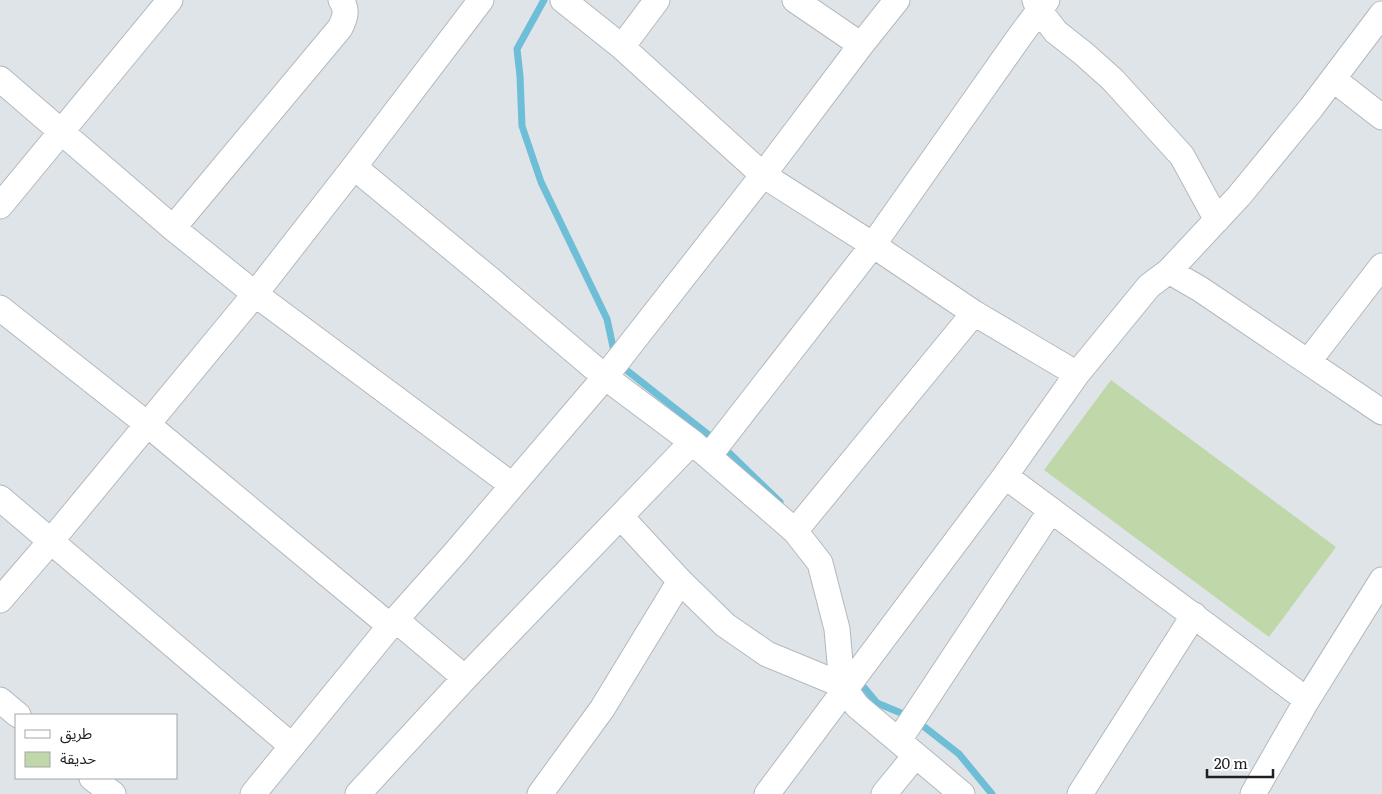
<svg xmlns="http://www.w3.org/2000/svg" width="1382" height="794" font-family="Literata,'Noto Sans Arabic',serif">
<rect width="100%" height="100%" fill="#dfe4e9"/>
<path fill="#c0d8a9" d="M 1111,380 L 1336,547 L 1269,637 L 1044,470 Z"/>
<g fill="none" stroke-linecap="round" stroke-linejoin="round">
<path stroke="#6dbed6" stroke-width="7" d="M 544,0 L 517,49 L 520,76 L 522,126 L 541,182 L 607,319 L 615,356
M 620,365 L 719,443 L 780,502
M 857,679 L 877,703 L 913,718 L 959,754 L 992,794"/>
<g stroke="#b3b8bd" stroke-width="27">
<path id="minor" d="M 563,0 L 622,47 L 763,175 L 873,245 L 974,313 L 1077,374
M 795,0 L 861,45
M 1035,0 L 1039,10 L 1056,32 L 1084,54 L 1113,80 L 1182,156 L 1217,220
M 622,47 L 657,0
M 0,79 L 173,228 L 255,294 L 512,485
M 1333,79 L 1382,117
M 354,167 L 492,281 L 605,377 L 692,442 L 795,531 L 820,563 L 837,629 L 842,685 L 857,706 L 962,794
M 0,206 L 170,0
M 173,228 L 340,28 C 345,18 348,10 341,0
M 1169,271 L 1200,289 L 1382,412
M 0,308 L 147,424 L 390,626
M 1308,362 L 1382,266
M 709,456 L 873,245 L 1020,36 L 1047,0
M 1005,476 L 1307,700 L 1382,580
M 0,498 L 292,746
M 621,517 L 680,581 L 725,625 L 767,654 L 842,685
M 795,531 L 974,313
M 0,600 L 51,541 L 255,294 L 354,167 L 481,0
M 396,620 L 465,678
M 0,700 L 18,715
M 899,740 L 1051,510
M 92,778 L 113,794
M 253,794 L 390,626 L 455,553 L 605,377 L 763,175 L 861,45 L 897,0
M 358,794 L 465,678 L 692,442
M 540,794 L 602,709 L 680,581
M 767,794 L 1005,476 L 1077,374 L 1149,286 L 1169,271 L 1239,196 L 1311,108 L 1382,14
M 884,794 L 915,756
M 1080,794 L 1194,615
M 1253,794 L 1307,700"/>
</g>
<use href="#minor" stroke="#fff" stroke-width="25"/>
</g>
<rect x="15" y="714" width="162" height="65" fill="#ffffff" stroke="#a5a6a7"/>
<rect x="25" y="730" width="25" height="8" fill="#ffffff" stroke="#a5a6a7"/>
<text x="60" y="739" font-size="15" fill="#1e2022">طريق</text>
<rect x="25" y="752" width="25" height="15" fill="#c0d8a9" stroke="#a5a6a7"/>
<text x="60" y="764" font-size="15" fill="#1e2022">حديقة</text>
<path d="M1207 769v8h66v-8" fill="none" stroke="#1e2022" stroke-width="2.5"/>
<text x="1214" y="769" font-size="15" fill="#1e2022" stroke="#ffffff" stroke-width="4" paint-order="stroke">20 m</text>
</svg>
